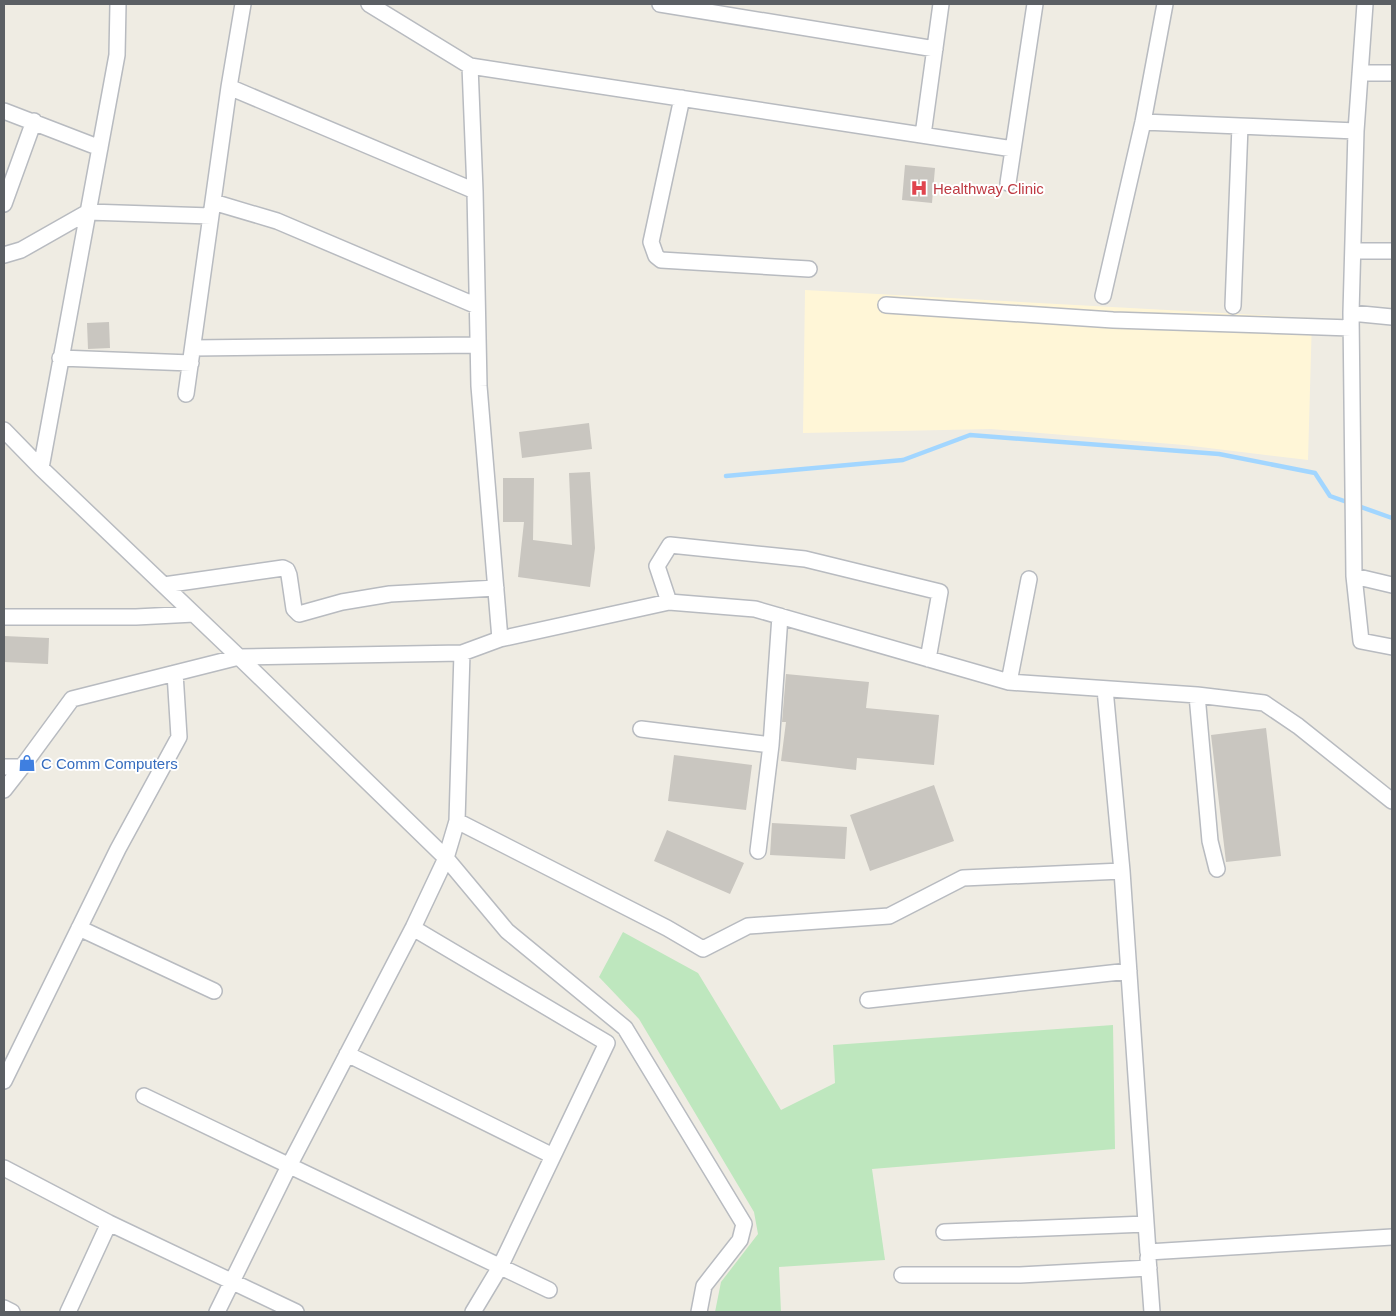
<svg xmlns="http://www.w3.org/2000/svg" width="1396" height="1316" font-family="Arial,sans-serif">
<rect width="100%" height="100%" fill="#efece3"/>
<path fill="#fff6d7" d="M 805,290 L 1312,318 L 1308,460 L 1184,445 L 991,429 L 803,433 Z"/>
<path fill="#bee7be" d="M 623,932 L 698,973 L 781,1110 L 835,1083 L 833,1045 L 1113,1025 L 1115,1149 L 872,1169 L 885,1260 L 779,1267 L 781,1312 L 715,1312 L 721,1282 L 758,1234 L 754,1212 L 639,1019 L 599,977 Z"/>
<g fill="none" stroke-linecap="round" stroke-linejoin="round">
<path stroke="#a2d6ff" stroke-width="4.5" d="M 726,476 L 903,460 L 970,435 L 1219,454 L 1315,473 L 1330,496 L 1392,518"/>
</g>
<path fill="#c9c6c0" d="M 905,165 L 935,168 L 932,203 L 902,200 Z
M 109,322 L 110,348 L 88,349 L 87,323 Z
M 589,423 L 592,449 L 522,458 L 519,432 Z
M 590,472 L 595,548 L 590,587 L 518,577 L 524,522 L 503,522 L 503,478 L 534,478 L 533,540 L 572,545 L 569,473 Z
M 4,636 L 49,638 L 48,664 L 4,662 Z
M 786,674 L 869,682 L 866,708 L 939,715 L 934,765 L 857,758 L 856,770 L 781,761 L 786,722 L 782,722 Z
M 1266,728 L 1281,856 L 1226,862 L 1211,735 Z
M 674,755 L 752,765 L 746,810 L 668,801 Z
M 934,785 L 954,841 L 870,871 L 850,815 Z
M 772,823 L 847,827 L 845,859 L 770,855 Z
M 667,830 L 744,863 L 730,894 L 654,861 Z"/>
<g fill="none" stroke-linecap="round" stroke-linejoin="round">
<g stroke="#b8bbc0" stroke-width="18">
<path id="street" d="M 243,4 L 229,87 L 475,191 L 479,386 L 500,639
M 369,4 L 470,66 L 1013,149
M 660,4 L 935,49
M 470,66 L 475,191
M 1360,73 L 1392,73
M 682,98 L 651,242 L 656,256 L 661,260 L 809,269
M 4,111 L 100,148
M 1143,122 L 1240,126 L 1233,306
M 1240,126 L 1356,131 L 1351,313 L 1392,317
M 1356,131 L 1365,4
M 923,135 L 941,4
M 1008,183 L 1035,4
M 213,202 L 277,221 L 477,306
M 4,204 L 34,121
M 1353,251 L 1392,251
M 4,255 L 21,250 L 88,212 L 211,216
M 1103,296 L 1143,122 L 1165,4
M 886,305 L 1113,320 L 1351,328
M 1351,313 L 1354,576 L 1361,641 L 1392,647
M 193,348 L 478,345
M 60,358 L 191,363
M 186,394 L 229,87
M 4,430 L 41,468 L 239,657 L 462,653 L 500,639 L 669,602 L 755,609 L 1009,682 L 1197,695 L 1264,703 L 1298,726 L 1392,801
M 41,468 L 117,55 L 118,4
M 1354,576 L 1392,585
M 164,585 L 283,568 L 287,570 L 289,575 L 294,609 L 299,614 L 342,602 L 390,594 L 496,588
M 669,602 L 657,566 L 670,545 L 805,559 L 940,592 L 928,659
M 4,617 L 136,617 L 194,614
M 1009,682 L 1029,579
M 1105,689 L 1122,871
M 1197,695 L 1210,841 L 1217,869
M 641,729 L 771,745
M 4,767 L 22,767 L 72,699 L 239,657 L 446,858 L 507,931 L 625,1028 L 744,1224 L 740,1240 L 704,1286 L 699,1312
M 4,790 L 22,767
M 457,821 L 667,928 L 703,949 L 748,926 L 889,916 L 963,878 L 1122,871 L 1148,1252 L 1392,1237
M 758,851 L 771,745 L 780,616
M 79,928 L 214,991
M 413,928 L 607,1043 L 500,1267 L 473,1312
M 868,1000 L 1129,971
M 347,1054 L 553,1156
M 4,1081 L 118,849 L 179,737 L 175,673
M 144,1096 L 549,1290
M 4,1168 L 109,1223 L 296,1312
M 944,1232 L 1146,1224
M 1148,1258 L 1152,1312
M 902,1275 L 1020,1275 L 1149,1268
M 4,1308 L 12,1312
M 68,1312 L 109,1223
M 217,1312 L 289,1166 L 413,928 L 446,858 L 457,821 L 462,653"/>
</g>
<use href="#street" stroke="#fff" stroke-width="15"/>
</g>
<defs>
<g id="hospital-bare" transform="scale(1.35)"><path d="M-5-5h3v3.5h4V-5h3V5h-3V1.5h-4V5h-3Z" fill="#e0444e" stroke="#fff" stroke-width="2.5" paint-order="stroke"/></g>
<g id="shop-bare" transform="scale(1.35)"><path d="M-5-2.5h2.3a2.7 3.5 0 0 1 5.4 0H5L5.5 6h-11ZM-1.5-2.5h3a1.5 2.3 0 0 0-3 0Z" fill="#3f7fe0" stroke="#fff" stroke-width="2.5" paint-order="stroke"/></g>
</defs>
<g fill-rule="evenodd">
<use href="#hospital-bare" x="919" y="188"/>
<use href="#shop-bare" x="27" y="763"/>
</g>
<g text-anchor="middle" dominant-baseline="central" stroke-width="4" stroke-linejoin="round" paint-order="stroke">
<g font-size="15" fill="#be3a42" stroke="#fff" text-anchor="start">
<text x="933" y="188">Healthway Clinic</text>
</g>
<g font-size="15" fill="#366cbe" stroke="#fff" text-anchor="start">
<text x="41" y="763">C Comm Computers</text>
</g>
</g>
<rect width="1396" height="1316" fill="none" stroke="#5b5f64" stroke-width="10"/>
</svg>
